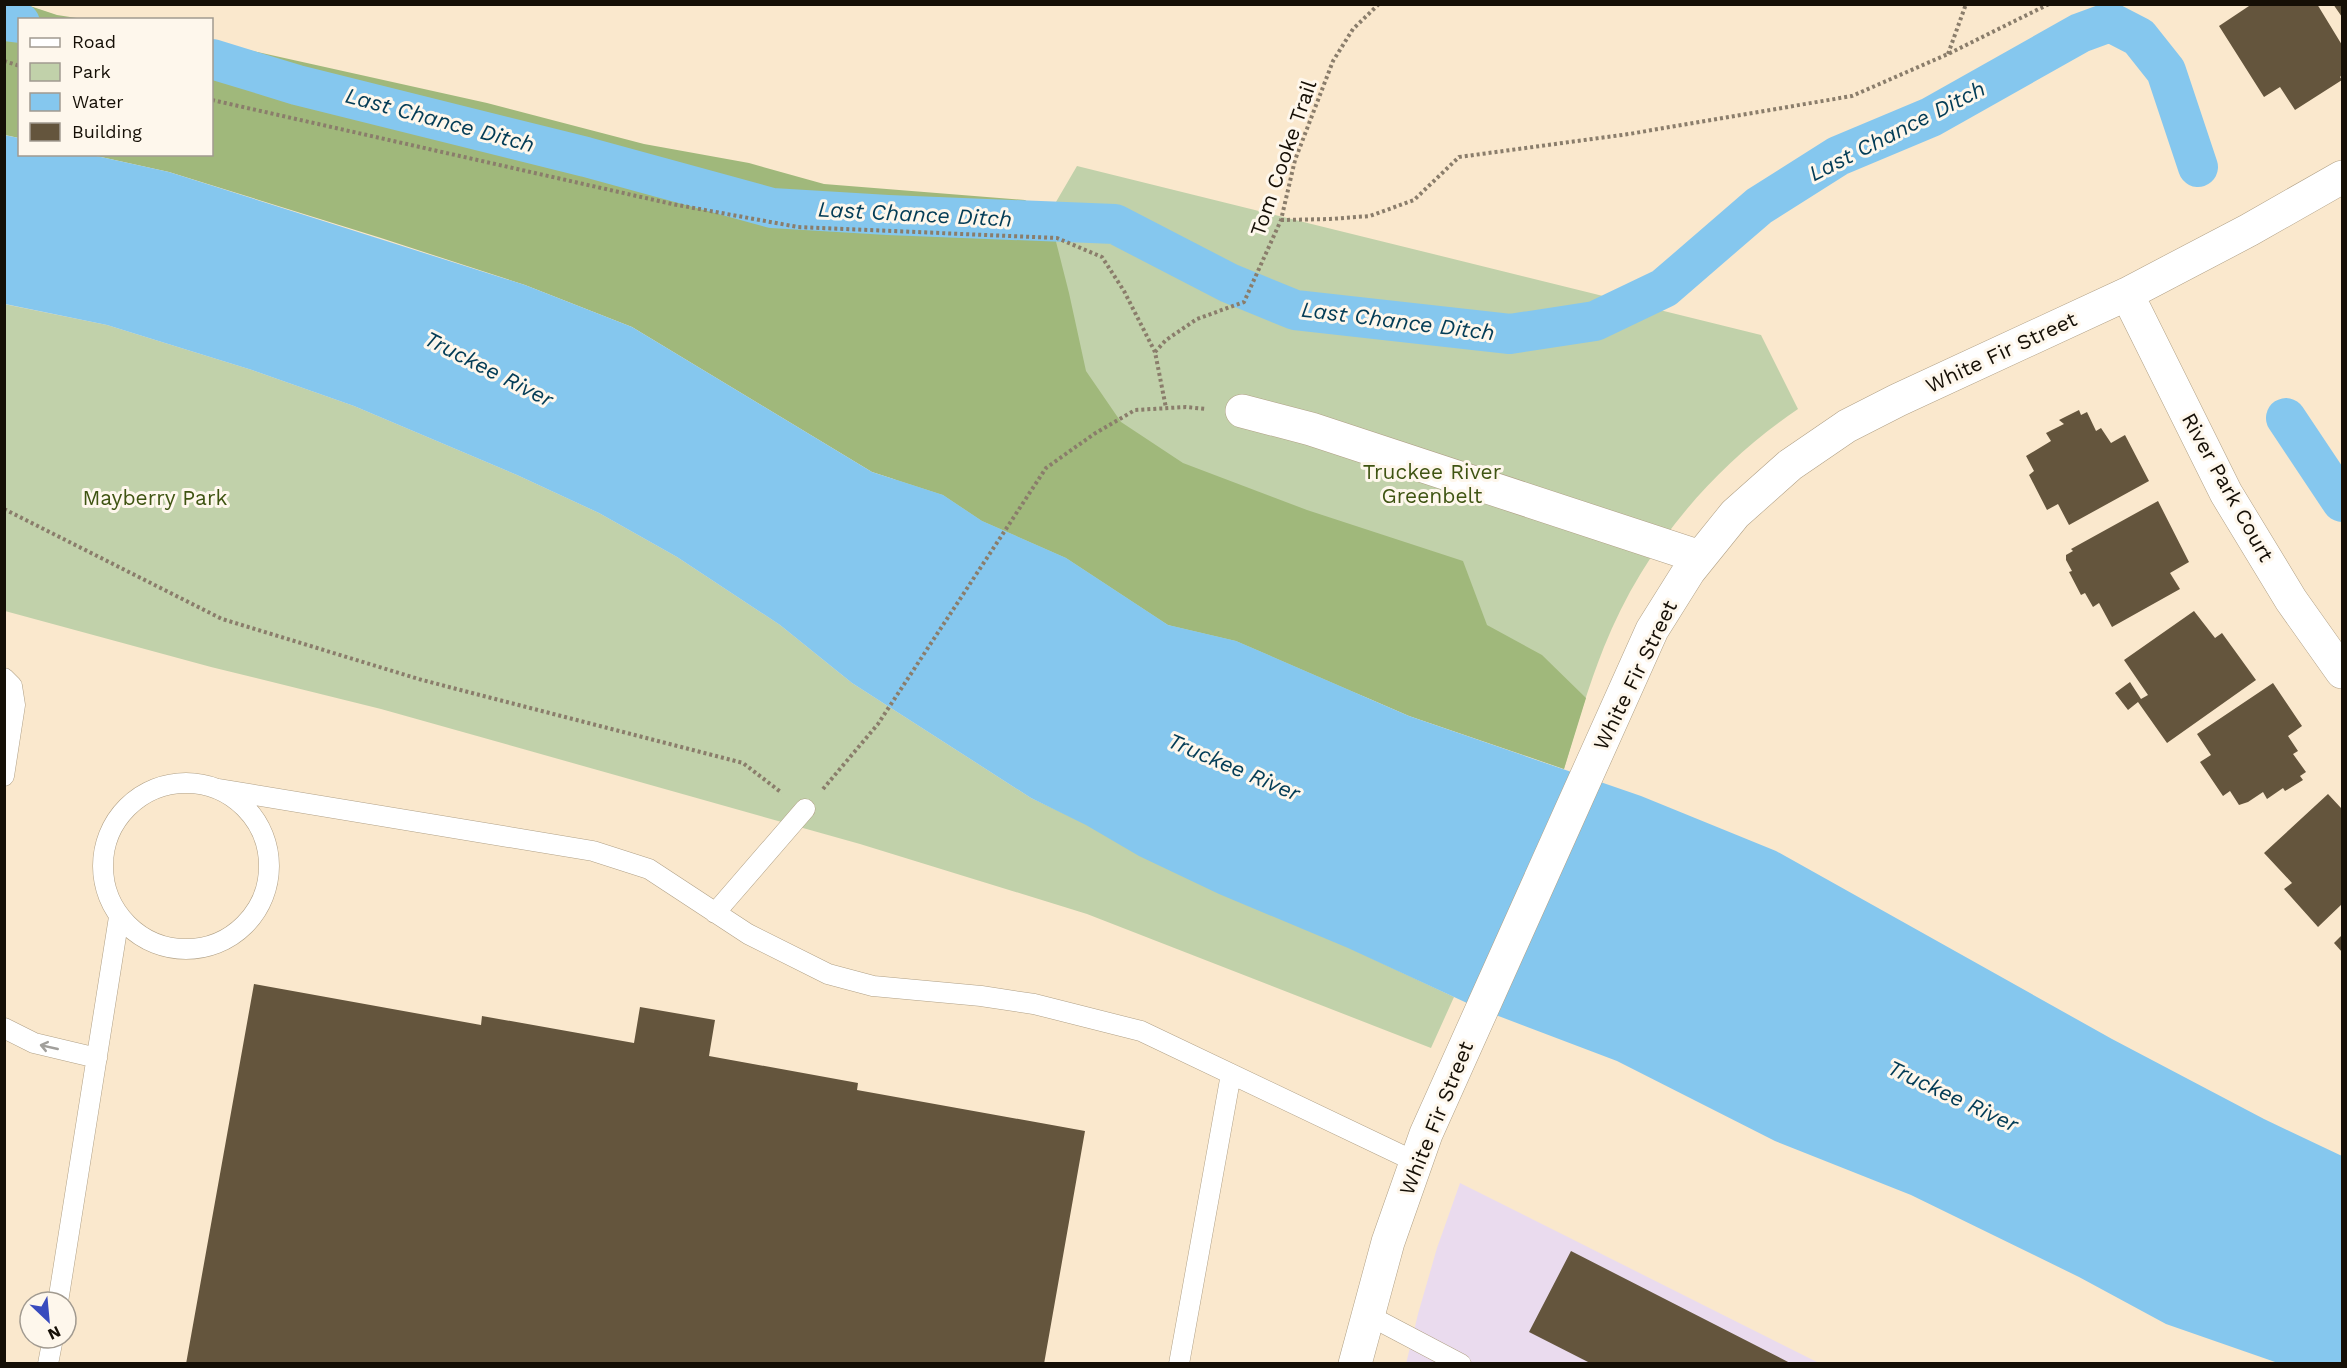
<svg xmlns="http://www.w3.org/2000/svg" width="2347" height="1368" font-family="'Work Sans',sans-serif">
<rect width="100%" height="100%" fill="#fae8cd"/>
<path fill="#eadbee" d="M 1460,1183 L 1819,1363 L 1406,1364 L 1418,1314 L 1437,1248 Z"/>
<path fill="#c1d1aa" d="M 1077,166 L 1761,335 L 1798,409 C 1711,468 1643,550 1604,647 C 1588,687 1576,729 1564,769 L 1168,625 L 894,479 Z
M 4,304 L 107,325 L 252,370 L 354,406 L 517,475 L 599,513 L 677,557 L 780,625 L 852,683 L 1031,798 L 1454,997 L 1431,1048 L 1087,914 L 860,844 L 381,709 L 211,667 L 5,611 Z"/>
<path fill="#a0b87b" d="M 4,5 L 27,5 L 57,15 L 83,19 L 20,20 L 19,138 L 5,135 Z
M 212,42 L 487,103 L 644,144 L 749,163 L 824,184 L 1025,200 L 1050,218 L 1069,293 L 1086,371 L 1121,422 L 1183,463 L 1307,510 L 1463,561 L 1487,625 L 1542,655 L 1586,698 L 1564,769 L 1409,716 L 1236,641 L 1168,625 L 1066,558 L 982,521 L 943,495 L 872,472 L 632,327 L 525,285 L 381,238 L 169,172 L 92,155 L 212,154 Z"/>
<path fill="#85c7ee" d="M 4,135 L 19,138 L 20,154 L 92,155 L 169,172 L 525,285 L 632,327 L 872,472 L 943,495 L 982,521 L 1066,558 L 1168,625 L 1236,641 L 1409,716 L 1641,796 L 1776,851 L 2112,1039 L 2264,1119 L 2342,1156 L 2342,1363 L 2278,1363 L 2166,1324 L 2079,1277 L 1911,1195 L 1775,1141 L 1617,1061 L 1480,1009 L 1348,948 L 1219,894 L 1139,856 L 1086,825 L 1031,798 L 852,683 L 780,625 L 677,557 L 599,513 L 517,475 L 354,406 L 252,370 L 107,325 L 5,304 Z"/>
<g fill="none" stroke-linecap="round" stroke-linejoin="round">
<path stroke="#85c7ee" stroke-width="40" d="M 4,21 L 20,23
M 212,59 L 297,85 L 586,157 L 772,208 L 888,215 L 1115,224 L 1229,283 L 1295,310 L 1510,334 L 1595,321 L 1664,288 L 1759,206 L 1838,156 L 1931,117 L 2080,33 L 2110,22 L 2139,37 L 2166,71 L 2198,167
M 2286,418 L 2342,502"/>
</g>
<path fill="#64553d" d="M 2252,4 L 2317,4 L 2342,45 L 2342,75 L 2340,77 L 2342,80 L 2295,110 L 2280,87 L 2264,97 L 2219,26 Z
M 2333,4 L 2342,4 L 2342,17 Z
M 2079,410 L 2081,415 L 2087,412 L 2096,431 L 2101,428 L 2111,443 L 2125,435 L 2149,481 L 2069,525 L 2058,504 L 2047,510 L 2029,475 L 2034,471 L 2026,456 L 2051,441 L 2046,433 L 2064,424 L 2059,420 Z
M 2158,501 L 2189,562 L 2170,573 L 2180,589 L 2112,627 L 2099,603 L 2093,607 L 2085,593 L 2081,595 L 2069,572 L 2072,571 L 2066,560 L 2066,555 L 2073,551 L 2071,549 Z
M 2194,611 L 2215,638 L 2222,633 L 2256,680 L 2167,743 L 2138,702 L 2128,710 L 2115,693 L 2130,682 L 2141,699 L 2148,695 L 2124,660 Z
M 2273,683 L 2302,726 L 2288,736 L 2298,751 L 2293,754 L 2306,772 L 2300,776 L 2303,780 L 2285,791 L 2283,788 L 2267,799 L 2263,792 L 2248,802 L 2239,805 L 2230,791 L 2223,796 L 2200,762 L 2211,755 L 2197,734 Z
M 2328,794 L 2341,808 L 2342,806 L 2342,904 L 2318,927 L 2284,889 L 2292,883 L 2264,853 Z
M 2342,935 L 2342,952 L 2334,943 Z
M 254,984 L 481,1025 L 482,1016 L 634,1043 L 640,1007 L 715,1020 L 709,1056 L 858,1083 L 857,1090 L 1085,1131 L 1044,1364 L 186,1364 Z
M 1571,1251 L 1792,1364 L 1592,1364 L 1529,1332 Z"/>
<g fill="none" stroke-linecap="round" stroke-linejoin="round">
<g stroke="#b0a086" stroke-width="21">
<path id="service" d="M 4,678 L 12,686 L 15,705 L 4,776
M103 866a83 83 0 1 1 166 0a83 83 0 1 1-166 0Z
M 219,789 L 593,851 L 649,869 L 748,934 L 828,974 L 873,986 L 981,996 L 1034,1004 L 1141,1031 L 1416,1162
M 715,913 L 805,809
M 4,1028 L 34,1043 L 97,1058
M 58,1302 L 119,917
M 1368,1315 L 1461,1364
M 48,1364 L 53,1338
M 1179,1364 L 1231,1074"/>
</g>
<g stroke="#b0a086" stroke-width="34">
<path id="minor" d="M 2127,294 L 2226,493 L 2291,600 L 2342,672
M 1242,411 L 1311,429 L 1700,557
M 1355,1364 L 1388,1242 L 1426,1134 L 1652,630 L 1689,571 L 1735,514 L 1790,465 L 1847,426 L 1898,400 L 2127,294 L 2249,230 L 2342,177"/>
</g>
<path stroke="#8a7d6b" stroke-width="4" stroke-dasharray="3 3" stroke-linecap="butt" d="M 1948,54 L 1966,4
M 4,61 L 20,66
M 212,100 L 672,204 L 798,227 L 1057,238 L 1102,257 L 1124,291 L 1155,352 L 1166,408
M 1281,220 L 1330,219 L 1370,216 L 1414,200 L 1459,157 L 1629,134 L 1852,96 L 1948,54 L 2049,4
M 1155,352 L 1166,340 L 1197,319 L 1244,302 L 1281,220 L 1295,160 L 1333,61 L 1353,29 L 1379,4
M 4,509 L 222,619 L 422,680 L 743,763 L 782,793
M 823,789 L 878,724 L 1046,468 L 1094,434 L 1135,410 L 1186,407 L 1206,409"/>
<use href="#service" stroke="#fff" stroke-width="20"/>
<use href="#minor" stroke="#fff" stroke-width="33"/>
</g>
<defs><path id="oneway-shaft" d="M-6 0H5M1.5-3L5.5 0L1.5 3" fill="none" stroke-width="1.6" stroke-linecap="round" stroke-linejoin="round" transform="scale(1.5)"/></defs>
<use stroke="#a19f9b" href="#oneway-shaft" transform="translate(49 1047) rotate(-167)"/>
<g text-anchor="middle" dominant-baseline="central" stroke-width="6" stroke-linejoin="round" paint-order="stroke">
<g font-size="21" fill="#150f06" stroke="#fef7ec">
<text transform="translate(1283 158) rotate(-71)">Tom Cooke Trail</text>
<text transform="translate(2001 352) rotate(-25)">White Fir Street</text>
<text transform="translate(2228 487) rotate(61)">River Park Court</text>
<text transform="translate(1635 675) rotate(-64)">White Fir Street</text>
<text transform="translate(1436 1118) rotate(-68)">White Fir Street</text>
</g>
<g font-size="21" fill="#3f5412" stroke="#fef7ec">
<text x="1432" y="471">Truckee River<tspan x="1432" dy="24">Greenbelt</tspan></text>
<text x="155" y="497">Mayberry Park</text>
</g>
<g font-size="22" font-style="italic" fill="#033c56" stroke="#fef7ec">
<text transform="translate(440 120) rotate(15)">Last Chance Ditch</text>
<text transform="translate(1897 131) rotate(-27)">Last Chance Ditch</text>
<text transform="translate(915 214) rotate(3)">Last Chance Ditch</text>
<text transform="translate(1398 321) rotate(7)">Last Chance Ditch</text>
<text transform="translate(489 369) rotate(27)">Truckee River</text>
<text transform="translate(1234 767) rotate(23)">Truckee River</text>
<text transform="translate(1953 1096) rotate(25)">Truckee River</text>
</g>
</g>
<rect width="2347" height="1368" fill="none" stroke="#150f06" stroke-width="12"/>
<rect x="18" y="18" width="195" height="138" fill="#fef7ec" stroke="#a19a90" stroke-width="1.5"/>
<rect x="30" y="38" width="30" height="9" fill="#ffffff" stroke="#a19a90" stroke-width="1.5"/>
<text x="72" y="48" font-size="18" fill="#150f06">Road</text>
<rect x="30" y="63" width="30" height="18" fill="#c1d1aa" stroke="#a19a90" stroke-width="1.5"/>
<text x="72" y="78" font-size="18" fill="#150f06">Park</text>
<rect x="30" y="93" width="30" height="18" fill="#85c7ee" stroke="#a19a90" stroke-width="1.5"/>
<text x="72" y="108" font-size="18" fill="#150f06">Water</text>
<rect x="30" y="123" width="30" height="18" fill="#64553d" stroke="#a19a90" stroke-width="1.5"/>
<text x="72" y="138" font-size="18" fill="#150f06">Building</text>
<g transform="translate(48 1320) rotate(154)"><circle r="28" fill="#fef7ec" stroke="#a19a90" stroke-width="1.5"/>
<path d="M0-4.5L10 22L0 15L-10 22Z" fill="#394bbe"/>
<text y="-9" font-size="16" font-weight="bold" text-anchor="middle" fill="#150f06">N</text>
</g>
</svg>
